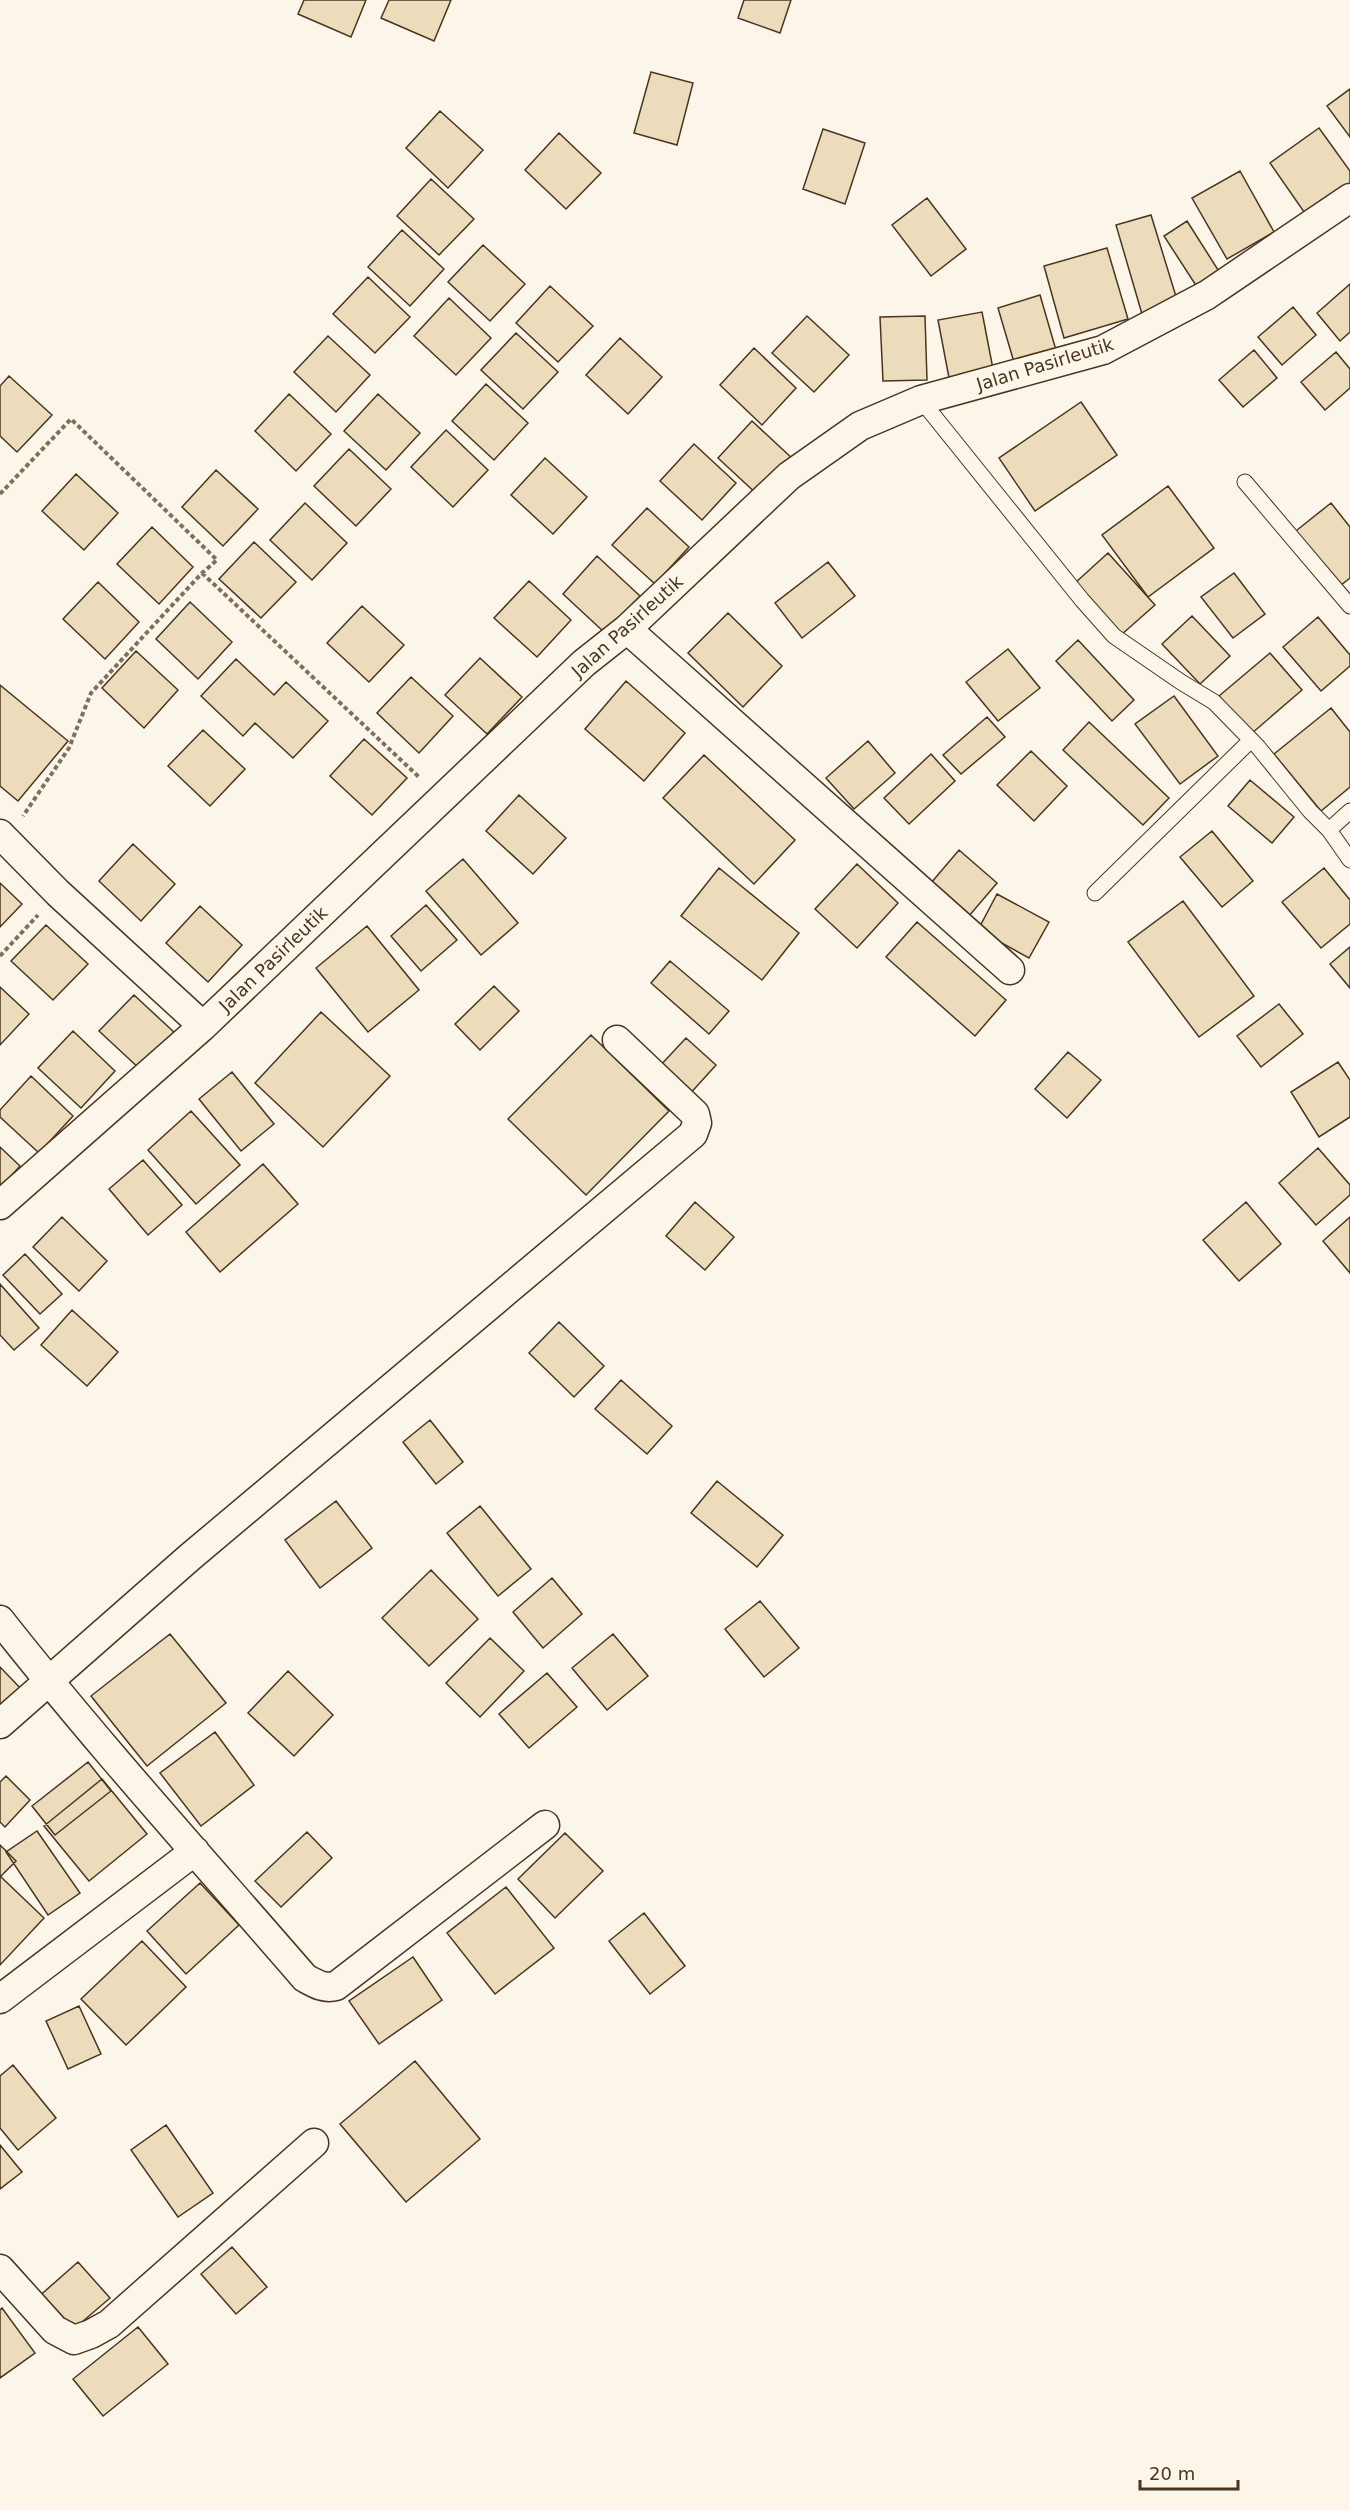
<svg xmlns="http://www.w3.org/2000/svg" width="1350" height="2510" font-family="'DejaVu Sans',sans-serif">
<rect width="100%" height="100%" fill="#fbf6e9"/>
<path fill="#ecdcbc" stroke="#4a3520" stroke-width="1.5" d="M 304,0 L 366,0 L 351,37 L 298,14 Z
M 389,0 L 451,0 L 434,41 L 381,18 Z
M 744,0 L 791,0 L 780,33 L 738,18 Z
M 651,72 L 693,83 L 677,145 L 634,133 Z
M 1350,89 L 1350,137 L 1327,106 Z
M 440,111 L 483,150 L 448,188 L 406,148 Z
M 1319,128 L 1350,171 L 1350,194 L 1311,222 L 1270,163 Z
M 823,129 L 865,143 L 845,204 L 803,189 Z
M 559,133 L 601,173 L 566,209 L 525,170 Z
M 1240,171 L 1274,232 L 1227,259 L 1192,198 Z
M 431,179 L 474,219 L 439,255 L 397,216 Z
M 927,198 L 966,249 L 931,276 L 892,225 Z
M 1151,215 L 1178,303 L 1142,314 L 1116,225 Z
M 1187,221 L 1220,273 L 1197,287 L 1164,236 Z
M 402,230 L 444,269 L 410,306 L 368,267 Z
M 483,245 L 525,284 L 490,321 L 448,282 Z
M 1107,248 L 1128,319 L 1064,338 L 1044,266 Z
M 368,277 L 410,317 L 375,353 L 333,314 Z
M 1350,284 L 1350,332 L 1340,341 L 1317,313 Z
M 550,286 L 593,326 L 558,362 L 516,323 Z
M 1040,295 L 1058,357 L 1016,369 L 998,308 Z
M 449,298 L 491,338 L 456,375 L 414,336 Z
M 1293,307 L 1316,335 L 1282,365 L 1258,337 Z
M 982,312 L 994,374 L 950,383 L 938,320 Z
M 807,316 L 849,355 L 814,392 L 772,353 Z
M 925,316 L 927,380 L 883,381 L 880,317 Z
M 516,333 L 558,372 L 523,409 L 481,370 Z
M 328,336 L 370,375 L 336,412 L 294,372 Z
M 620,338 L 662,377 L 628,414 L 586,375 Z
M 754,348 L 796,388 L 762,425 L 720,385 Z
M 1254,350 L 1277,378 L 1243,407 L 1219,380 Z
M 1336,352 L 1350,369 L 1350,388 L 1325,410 L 1301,382 Z
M 9,376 L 52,415 L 17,452 L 0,436 L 0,386 Z
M 486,384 L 528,423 L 494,460 L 452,421 Z
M 289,394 L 331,434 L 296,471 L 255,431 Z
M 378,394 L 420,433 L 386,470 L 344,431 Z
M 1081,402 L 1117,455 L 1035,511 L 999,458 Z
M 752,421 L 794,460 L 760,497 L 718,458 Z
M 446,430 L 488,470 L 453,507 L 411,467 Z
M 694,444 L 736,483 L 702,520 L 660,481 Z
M 349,449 L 391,489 L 356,526 L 314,486 Z
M 545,458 L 587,497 L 553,534 L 511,495 Z
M 216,470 L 258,509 L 223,546 L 182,507 Z
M 76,474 L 118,513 L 84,550 L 42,511 Z
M 1168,486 L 1214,548 L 1148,597 L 1102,535 Z
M 305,503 L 347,543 L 312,580 L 270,540 Z
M 1331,503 L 1350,527 L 1350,578 L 1336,589 L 1292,534 Z
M 647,508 L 689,547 L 655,584 L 612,545 Z
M 152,527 L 193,567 L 159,604 L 117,564 Z
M 254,542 L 296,582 L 261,618 L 219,579 Z
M 1108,553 L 1155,605 L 1121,635 L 1075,583 Z
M 597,556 L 640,596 L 605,633 L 563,594 Z
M 828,562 L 855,596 L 802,638 L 775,603 Z
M 1234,573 L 1265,614 L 1233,638 L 1201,597 Z
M 529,581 L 571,620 L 537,657 L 494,618 Z
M 98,582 L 139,622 L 105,659 L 63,619 Z
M 190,602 L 232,642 L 198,679 L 156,639 Z
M 362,606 L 404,645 L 369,682 L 327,643 Z
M 728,613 L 782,666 L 743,707 L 688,653 Z
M 1192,616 L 1230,656 L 1200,684 L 1162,644 Z
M 1318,617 L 1350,655 L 1350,666 L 1321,691 L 1283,647 Z
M 1078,640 L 1134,700 L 1112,721 L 1056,661 Z
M 1008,649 L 1040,688 L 998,721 L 966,682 Z
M 136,651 L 178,690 L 144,728 L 102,688 Z
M 1270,653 L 1302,690 L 1251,734 L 1219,696 Z
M 480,658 L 522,697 L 487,734 L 445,695 Z
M 236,659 L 274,695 L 286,682 L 328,721 L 293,758 L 255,723 L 243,736 L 201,696 Z
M 411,677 L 453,716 L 419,753 L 377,713 Z
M 626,681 L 685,733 L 644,781 L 585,729 Z
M 0,685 L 68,741 L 18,801 L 0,786 Z
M 1174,696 L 1218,756 L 1180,784 L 1135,724 Z
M 1331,708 L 1350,732 L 1350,787 L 1321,811 L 1274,754 Z
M 987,717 L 1005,737 L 961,774 L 943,755 Z
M 1089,722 L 1169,798 L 1143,825 L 1063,750 Z
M 203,730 L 245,769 L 210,806 L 168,766 Z
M 364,739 L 407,778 L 372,815 L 330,776 Z
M 868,741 L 895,773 L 854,809 L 826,778 Z
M 1031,751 L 1067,786 L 1034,821 L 997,785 Z
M 931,754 L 955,781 L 909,824 L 884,798 Z
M 704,755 L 795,840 L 754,884 L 663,798 Z
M 1250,780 L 1294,817 L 1272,843 L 1228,806 Z
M 519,795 L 566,838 L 533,874 L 486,831 Z
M 1212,831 L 1253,881 L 1222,907 L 1180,857 Z
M 133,844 L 175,884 L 141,921 L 99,881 Z
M 959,850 L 997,883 L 969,916 L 931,883 Z
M 463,859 L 518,923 L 481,955 L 426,891 Z
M 857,864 L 898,903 L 857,948 L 815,909 Z
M 719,868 L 799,933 L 762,980 L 681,916 Z
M 1324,868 L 1350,900 L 1350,924 L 1321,948 L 1282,902 Z
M 0,883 L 22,904 L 0,927 Z
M 997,894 L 1049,922 L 1029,958 L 978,930 Z
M 1183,901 L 1254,996 L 1199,1037 L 1128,942 Z
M 426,905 L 457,940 L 421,971 L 391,936 Z
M 200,906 L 242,945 L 208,982 L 166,943 Z
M 917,922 L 1006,1000 L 975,1036 L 886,957 Z
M 46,925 L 88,964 L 53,1000 L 11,961 Z
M 367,926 L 419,990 L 368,1032 L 316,968 Z
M 1350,947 L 1350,988 L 1330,964 Z
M 670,961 L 729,1011 L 709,1034 L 651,983 Z
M 494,986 L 519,1011 L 480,1050 L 455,1024 Z
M 0,987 L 29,1014 L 0,1045 Z
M 134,995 L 176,1034 L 142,1071 L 99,1031 Z
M 1279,1004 L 1303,1034 L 1261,1067 L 1237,1036 Z
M 321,1012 L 390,1076 L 323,1147 L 255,1083 Z
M 73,1031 L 115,1071 L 81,1108 L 38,1068 Z
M 591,1035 L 669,1111 L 586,1195 L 508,1119 Z
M 686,1038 L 716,1065 L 688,1096 L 658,1068 Z
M 1068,1052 L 1101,1080 L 1067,1118 L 1035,1089 Z
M 1338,1062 L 1350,1080 L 1350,1117 L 1319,1137 L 1291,1092 Z
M 232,1072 L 274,1124 L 241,1151 L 199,1099 Z
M 31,1076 L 73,1116 L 39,1153 L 0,1117 L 0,1110 Z
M 191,1111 L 240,1165 L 196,1204 L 148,1150 Z
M 0,1147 L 20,1166 L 0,1188 Z
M 1318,1148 L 1350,1185 L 1350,1195 L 1316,1225 L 1279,1183 Z
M 143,1160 L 182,1205 L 148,1235 L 109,1189 Z
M 263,1164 L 298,1204 L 220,1272 L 186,1232 Z
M 695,1202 L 734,1237 L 705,1270 L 666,1236 Z
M 1246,1202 L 1281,1244 L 1239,1281 L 1203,1240 Z
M 62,1217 L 107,1261 L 79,1291 L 33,1247 Z
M 1350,1217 L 1350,1273 L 1323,1241 Z
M 25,1254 L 62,1294 L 40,1314 L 3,1275 Z
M 0,1284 L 39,1328 L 14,1350 L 0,1335 Z
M 72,1310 L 118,1352 L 87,1386 L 41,1345 Z
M 559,1322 L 604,1366 L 574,1397 L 529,1353 Z
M 621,1380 L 672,1426 L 647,1454 L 595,1409 Z
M 430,1420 L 463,1462 L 436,1484 L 403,1442 Z
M 717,1481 L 783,1535 L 757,1567 L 691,1513 Z
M 336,1501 L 372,1548 L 320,1588 L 285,1540 Z
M 480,1506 L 531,1569 L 498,1596 L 447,1533 Z
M 431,1570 L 478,1619 L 429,1666 L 382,1618 Z
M 552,1578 L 582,1614 L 543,1648 L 513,1612 Z
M 760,1601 L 799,1648 L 764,1677 L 725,1629 Z
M 170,1634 L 226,1703 L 147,1766 L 91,1696 Z
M 613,1634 L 648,1676 L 607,1710 L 572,1668 Z
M 490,1638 L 524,1671 L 480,1717 L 446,1683 Z
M 0,1667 L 25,1693 L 0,1716 Z
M 288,1671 L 333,1715 L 294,1756 L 248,1713 Z
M 547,1673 L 577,1707 L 529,1748 L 499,1714 Z
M 215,1732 L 254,1785 L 201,1826 L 160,1773 Z
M 88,1762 L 111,1791 L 55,1835 L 32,1806 Z
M 6,1776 L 30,1800 L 5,1827 L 0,1822 L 0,1782 Z
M 102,1779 L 147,1834 L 89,1881 L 44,1826 Z
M 37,1831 L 80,1893 L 48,1915 L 6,1852 Z
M 307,1832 L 332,1858 L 281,1907 L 255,1881 Z
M 565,1833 L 603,1871 L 555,1918 L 518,1879 Z
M 0,1845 L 16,1861 L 0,1877 Z
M 0,1876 L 44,1918 L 0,1965 Z
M 200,1883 L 239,1925 L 186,1974 L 147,1931 Z
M 506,1887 L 554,1948 L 495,1994 L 447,1933 Z
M 644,1913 L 685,1966 L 650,1994 L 609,1941 Z
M 142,1941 L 186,1987 L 126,2045 L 81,1999 Z
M 413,1957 L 442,2000 L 379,2044 L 349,2001 Z
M 79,2006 L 101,2054 L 68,2069 L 46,2021 Z
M 415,2061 L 480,2139 L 406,2202 L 340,2124 Z
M 13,2065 L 56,2118 L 18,2150 L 0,2128 L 0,2076 Z
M 166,2125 L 213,2193 L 178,2217 L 131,2150 Z
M 0,2145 L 22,2172 L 0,2189 Z
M 232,2247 L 267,2287 L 236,2314 L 201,2274 Z
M 78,2262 L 110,2298 L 68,2334 L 36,2299 Z
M 2,2308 L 35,2353 L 0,2378 L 0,2310 Z
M 138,2327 L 168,2364 L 103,2416 L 73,2379 Z"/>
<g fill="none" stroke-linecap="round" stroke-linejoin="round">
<g stroke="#4a3520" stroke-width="17">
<path id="lane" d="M 921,400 L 1082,600 L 1114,636 L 1181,682 L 1214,702 L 1258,747 L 1310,811 L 1329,830 L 1350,811
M 1245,482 L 1350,606
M 1329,830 L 1350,860
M 1095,893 L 1251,740"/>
</g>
<g stroke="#4a3520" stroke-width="31">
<path id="street" d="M 627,629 L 1010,970
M 0,834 L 58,893 L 203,1026
M 0,1205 L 203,1026 L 584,663 L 627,629 L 789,476 L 860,426 L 921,400 L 1103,350 L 1207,295 L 1350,198
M 0,1620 C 97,1743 202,1859 305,1978 C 316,1984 324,1989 336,1986 L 545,1825
M 0,1724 L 190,1557 L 693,1134 L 697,1123 L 695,1114 L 617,1040
M 0,1999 L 195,1851
M 0,2269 L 55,2330 L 74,2340 L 91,2334 L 109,2324 L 314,2143"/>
</g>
<path stroke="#7f6f5c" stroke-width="4" stroke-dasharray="4.5 3" stroke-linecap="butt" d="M 0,494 L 71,419 L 217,560 L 202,573 L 91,693 L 69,748 L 23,816
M 202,573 L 420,778
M 0,956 L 38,915"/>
<use href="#lane" stroke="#fbf6e9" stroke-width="15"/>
<use href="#street" stroke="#fbf6e9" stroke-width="28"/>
</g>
<g text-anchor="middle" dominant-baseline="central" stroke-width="4.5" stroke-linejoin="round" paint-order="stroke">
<g font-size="18" fill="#4a3520" stroke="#fbf6e9">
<text transform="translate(1045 364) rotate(-17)">Jalan Pasirleutik</text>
<text transform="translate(627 626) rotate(-42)">Jalan Pasirleutik</text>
<text transform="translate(273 959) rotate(-44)">Jalan Pasirleutik</text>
</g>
</g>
<path d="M1140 2480v9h98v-9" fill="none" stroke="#4a3520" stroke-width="3"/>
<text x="1149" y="2480" font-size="18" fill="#4a3520" stroke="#fbf6e9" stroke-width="4.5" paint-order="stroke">20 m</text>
</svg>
